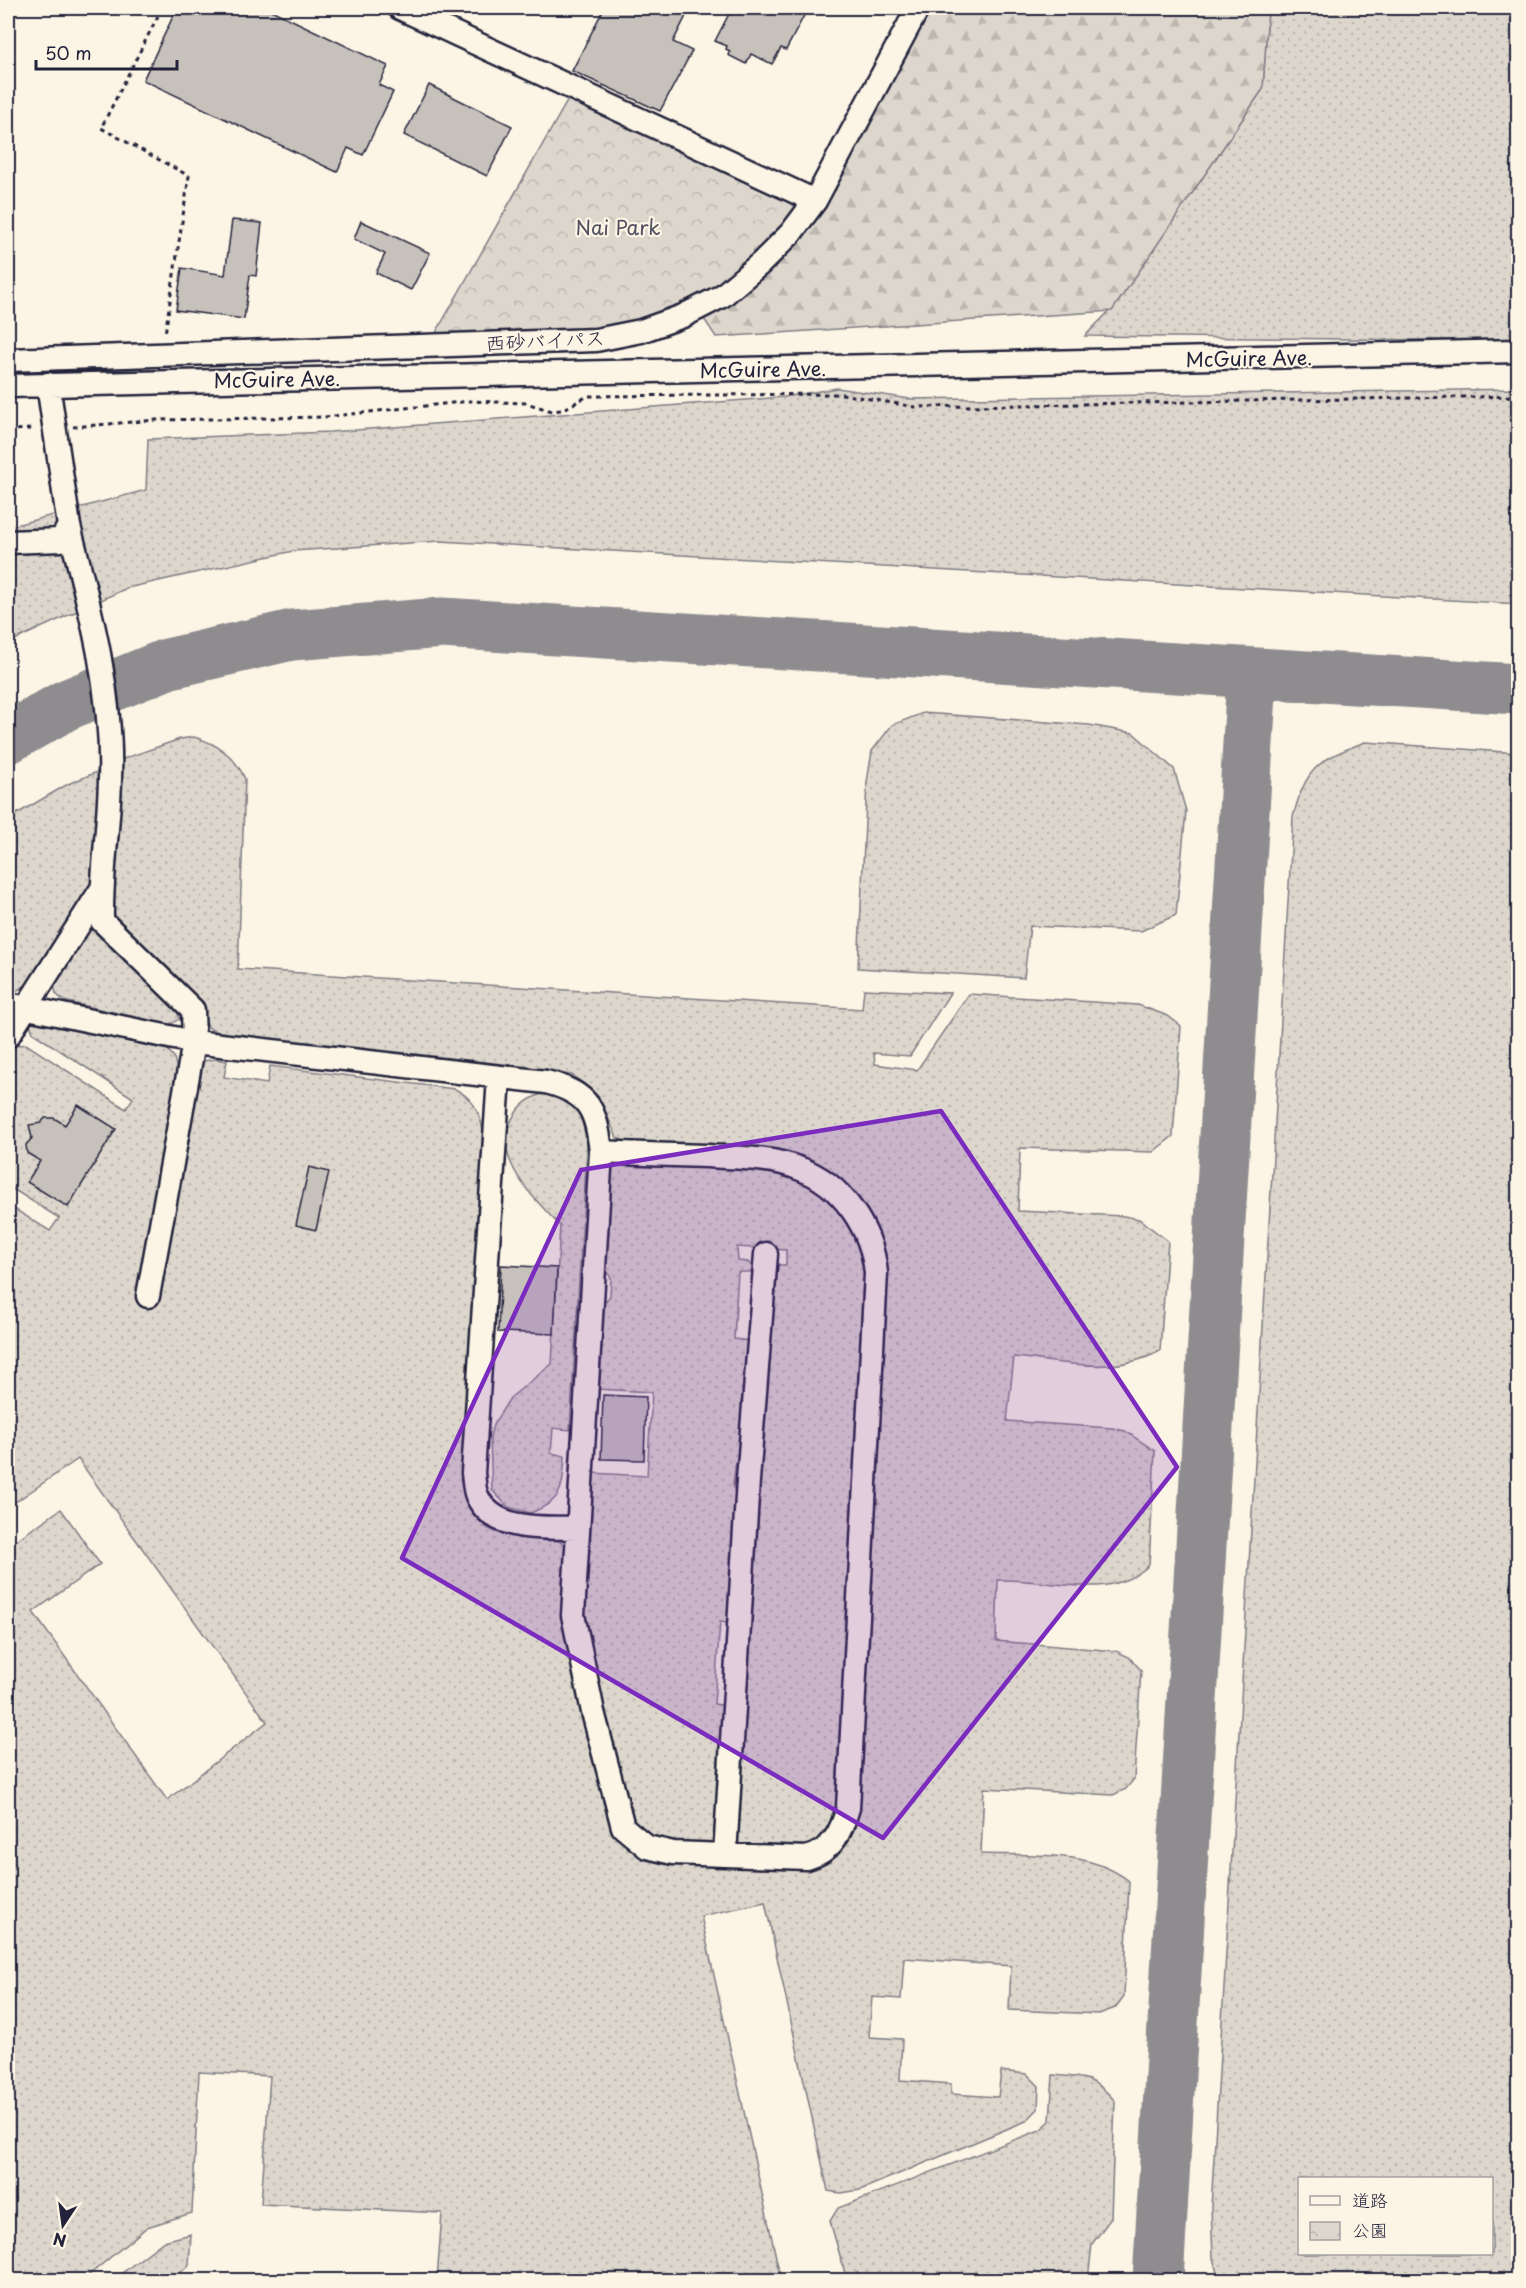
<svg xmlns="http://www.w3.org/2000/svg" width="1526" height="2288" font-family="'Playpen Sans','Klee One',sans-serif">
<defs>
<pattern id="grass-dots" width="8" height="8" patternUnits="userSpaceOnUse" patternTransform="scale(1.5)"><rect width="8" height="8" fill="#dcd6cc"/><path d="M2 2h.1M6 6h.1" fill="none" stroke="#bcb7b0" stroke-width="1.8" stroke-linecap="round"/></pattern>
<pattern id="forest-firs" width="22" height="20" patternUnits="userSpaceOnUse" patternTransform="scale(1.5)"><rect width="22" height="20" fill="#dcd6cc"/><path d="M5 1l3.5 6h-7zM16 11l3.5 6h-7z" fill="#bcb7b0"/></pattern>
<pattern id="park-crowns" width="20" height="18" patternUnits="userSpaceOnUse" patternTransform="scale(1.5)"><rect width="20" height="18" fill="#dcd6cc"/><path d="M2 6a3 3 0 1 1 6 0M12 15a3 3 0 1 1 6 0" fill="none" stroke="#bcb7b0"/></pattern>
</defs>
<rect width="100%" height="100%" fill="#fcf5e5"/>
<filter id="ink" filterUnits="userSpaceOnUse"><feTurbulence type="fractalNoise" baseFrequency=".0167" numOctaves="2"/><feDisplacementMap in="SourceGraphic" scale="12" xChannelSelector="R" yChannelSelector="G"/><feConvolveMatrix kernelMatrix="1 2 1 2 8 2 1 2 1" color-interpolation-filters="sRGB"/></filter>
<g filter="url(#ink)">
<path fill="url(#grass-dots)" stroke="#7f7c84" stroke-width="1.5" fill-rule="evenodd" d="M 1268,8 L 1518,8 L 1518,338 L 1512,341 L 1085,336 L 1118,302 L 1263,89 Z
M 837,388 L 910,399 L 1518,389 L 1518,604 L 440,541 L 293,551 L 127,588 L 8,643 L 8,527 L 146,490 L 148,439 L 330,432 L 784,397 Z
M 923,713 L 1089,725 L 1133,733 L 1174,769 L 1186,811 L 1176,915 L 1141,931 L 1030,926 L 1024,978 L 858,968 L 867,782 L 872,751 L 892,725 Z
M 194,737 C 218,744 235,756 245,779 L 238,969 L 862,1009 L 864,989 L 950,993 L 910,1056 L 874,1053 L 875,1064 L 917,1070 L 969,994 L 1138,1005 L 1168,1016 L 1181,1026 L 1173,1136 L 1153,1152 L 1020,1148 L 1018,1211 L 1124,1216 L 1139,1219 L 1168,1241 L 1160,1351 C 1114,1376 1064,1362 1014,1357 L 1007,1421 L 1112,1428 L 1125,1431 L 1155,1451 L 1149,1565 C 1110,1603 1047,1578 998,1580 L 996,1641 L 1116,1651 L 1129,1657 L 1141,1670 L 1134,1779 L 1126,1789 L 1113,1795 L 984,1788 L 981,1854 C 1030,1856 1088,1849 1129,1881 L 1124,1996 L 1115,2008 L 1099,2014 L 1009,2010 L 1011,1966 L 904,1958 L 901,1999 L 872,1997 L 869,2037 L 902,2039 L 900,2080 L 951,2084 L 951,2094 L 998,2097 L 1001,2071 L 1027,2074 L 1039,2086 L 1038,2109 L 1026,2121 L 860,2190 L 841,2193 L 828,2191 L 765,1902 L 701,1916 L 781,2280 L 437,2280 L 442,2213 L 261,2204 L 270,2076 L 199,2072 L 192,2213 L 147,2227 L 83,2280 L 8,2280 L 8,1546 L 61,1509 L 100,1564 L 33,1612 L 167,1800 L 267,1722 L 78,1459 L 8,1507 L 8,1205 L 50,1231 L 59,1218 L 8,1186 L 8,1047 L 26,1044 L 126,1109 L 133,1098 L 33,1033 L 29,1021 L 168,1050 L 174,1057 L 178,1075 L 137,1298 L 203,1061 L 216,1059 L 227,1061 L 224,1077 L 267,1084 L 270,1066 L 455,1089 C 473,1098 480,1112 483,1131 L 464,1484 C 478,1565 543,1520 567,1547 L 617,1828 L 628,1846 L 655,1860 L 805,1870 C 835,1858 846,1849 854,1818 L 882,1249 C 879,1239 876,1226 870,1218 C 851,1189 815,1165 784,1152 L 628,1143 L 617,1138 L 599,1097 L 572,1075 L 222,1034 L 209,1028 L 203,1016 L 128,939 L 109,910 L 120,760 L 180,739 Z
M 1365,742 L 1518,753 L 1518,2280 L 1219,2280 L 1213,2258 L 1211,2208 L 1293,817 C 1306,767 1318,760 1365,742 ZM 1300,2178 L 1492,2178 L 1492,2254 L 1300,2254 Z
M 102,770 L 94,880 L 29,983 L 18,990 L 8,989 L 8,819 L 68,784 Z
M 91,928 L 100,928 L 178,1011 L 179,1019 L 170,1025 L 64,1001 L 56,994 L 54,985 L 82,931 Z
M 545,1093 C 568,1101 583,1108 588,1133 L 570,1430 L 553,1428 L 551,1453 L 565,1456 C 562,1489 564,1500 530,1513 L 508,1507 L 492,1490 L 490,1437 L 493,1425 L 510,1398 L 552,1364 L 560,1226 C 543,1207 521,1187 511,1163 C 498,1132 515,1101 545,1093 Z
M 624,1161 L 773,1170 L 804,1182 L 838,1206 L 850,1221 L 866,1257 L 842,1807 L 817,1849 L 744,1850 L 735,1844 L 772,1265 L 786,1265 L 786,1250 L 737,1247 L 738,1261 L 748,1262 L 757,1272 L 738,1272 L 734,1339 L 750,1341 L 745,1437 L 736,1462 L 733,1484 L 740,1519 L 735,1624 L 720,1622 L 714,1704 L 726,1706 L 718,1843 L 653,1841 L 628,1816 L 582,1617 L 591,1473 L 647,1476 L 652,1392 L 595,1389 L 601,1306 L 610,1296 L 611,1277 L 602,1267 L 609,1174 L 616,1165 Z
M 1053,2075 C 1084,2077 1094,2077 1115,2101 L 1111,2218 L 1092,2244 L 1088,2280 L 847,2280 L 830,2221 L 838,2208 L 1040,2130 L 1050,2121 Z
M 191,2234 L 189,2265 L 172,2280 L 113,2280 L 164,2241 Z"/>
<path fill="url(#forest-firs)" stroke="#7f7c84" stroke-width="1.5" d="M 930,8 L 1268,8 L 1263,89 L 1112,311 L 716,337 L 702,316 L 753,286 L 807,232 L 824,206 Z"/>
<path fill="url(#park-crowns)" stroke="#7f7c84" stroke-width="1.5" d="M 574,89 L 815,201 L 761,263 L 641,331 L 429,345 Z"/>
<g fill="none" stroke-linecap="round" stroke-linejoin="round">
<path stroke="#8f8c90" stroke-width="51" d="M 8,738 L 66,705 L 167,664 L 292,635 L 442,623 L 1518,689
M 1158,2280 L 1252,675"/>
</g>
<path fill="#c6c1bb" stroke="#22223b" stroke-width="1.5" d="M 177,8 L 267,8 L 388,66 L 379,85 L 393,92 L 363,155 L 348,148 L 337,172 L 143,80 Z
M 604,8 L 690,8 L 673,42 L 692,51 L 660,111 L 572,71 Z
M 732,8 L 808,8 L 786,50 L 781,48 L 772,64 L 751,54 L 746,64 L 728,55 L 730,51 L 726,49 L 727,46 L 715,41 Z
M 429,85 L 512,126 L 487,176 L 404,135 Z
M 232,220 L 262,223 L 256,276 L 250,275 L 244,319 L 176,310 L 182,268 L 225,275 Z
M 361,221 L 430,253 L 411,290 L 376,273 L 385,254 L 354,239 Z
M 78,1105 L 116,1129 L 68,1207 L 27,1182 L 40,1161 L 27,1153 L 26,1145 L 32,1138 L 29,1125 L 41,1123 L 45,1118 L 54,1118 L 65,1125 Z
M 309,1167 L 329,1172 L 316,1230 L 296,1225 Z
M 501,1265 L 557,1268 L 554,1334 L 498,1332 Z
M 603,1395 L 646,1397 L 644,1460 L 601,1459 Z"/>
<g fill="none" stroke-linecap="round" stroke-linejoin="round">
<g stroke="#22223b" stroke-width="27">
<path id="minor" d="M 400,8 L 815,201
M 8,360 L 596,340 L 641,331 L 683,316 L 722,296 L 761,263 L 791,233 L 815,201 L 918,8
M 8,386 L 1518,351
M 69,526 C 90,608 113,693 110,779 C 109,826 101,873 102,921 L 193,1010 L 194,1042 L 148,1296
M 8,542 L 61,540 L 69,526 L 48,384
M 8,1004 L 194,1042 L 546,1082 C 590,1093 596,1110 601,1152 L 573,1615 L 593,1712 L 623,1827 L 647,1847 L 673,1853 L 806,1858 C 832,1852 841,1832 848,1808 L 876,1273 C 872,1229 842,1183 798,1168 C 770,1157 737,1158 707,1156 C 672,1155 637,1154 601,1152
M 8,1036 L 101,890
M 499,1077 L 473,1473 C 474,1480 474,1490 477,1496 C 494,1533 544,1527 578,1528
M 725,1855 L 748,1480 L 766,1254"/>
</g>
<path stroke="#22223b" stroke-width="3" stroke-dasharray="4.5 4.5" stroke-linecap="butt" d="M 162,8 L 101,128 L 189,176 L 165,334
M 73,427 L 156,420 L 324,417 L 470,401 L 526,403 L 552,411 L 562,410 L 588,396 L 842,394 L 915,407 L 1518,396
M 8,430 L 33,429"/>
<use href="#minor" stroke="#fcf5e5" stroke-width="22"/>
</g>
</g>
<path fill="#7b2cbf" fill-opacity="0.2" stroke="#7b2cbf" stroke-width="4.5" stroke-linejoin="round" d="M 941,1111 L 1177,1467 L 883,1838 L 402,1558 L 581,1170 Z"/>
<g text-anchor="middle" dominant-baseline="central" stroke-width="4.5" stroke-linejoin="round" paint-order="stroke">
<g font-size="20" fill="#504f5f" stroke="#fcf5e5">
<text x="618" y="227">Nai Park</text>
</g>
<g font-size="20" fill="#22223b" stroke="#fcf5e5">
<text transform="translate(545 340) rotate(-3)">西砂バイパス</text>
<text transform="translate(1249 358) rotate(-1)">McGuire Ave.</text>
<text transform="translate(763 369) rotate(-1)">McGuire Ave.</text>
<text transform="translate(277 379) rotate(-1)">McGuire Ave.</text>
</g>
</g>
<rect width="1526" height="2288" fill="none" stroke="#fcf5e5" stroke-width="30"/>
<rect x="15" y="15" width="1496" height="2258" fill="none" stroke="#22223b" stroke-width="2" filter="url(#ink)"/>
<rect x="1298" y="2177" width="195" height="78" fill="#fcf5e5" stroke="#a5a1a1" stroke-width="1.5"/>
<rect x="1310" y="2196" width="30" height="9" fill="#fcf5e5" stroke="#a5a1a1" stroke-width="1.5"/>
<text x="1352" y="2207" font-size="18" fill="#22223b">道路</text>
<rect x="1310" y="2222" width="30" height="18" fill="url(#park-crowns)" stroke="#a5a1a1" stroke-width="1.5"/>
<text x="1352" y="2237" font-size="18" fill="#22223b">公園</text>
<g transform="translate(63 2225) rotate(193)" stroke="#fcf5e5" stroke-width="4.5" paint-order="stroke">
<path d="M0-4.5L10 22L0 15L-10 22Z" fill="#22223b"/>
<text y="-9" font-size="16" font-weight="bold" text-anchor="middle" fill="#22223b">N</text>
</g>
<path d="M36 60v9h141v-9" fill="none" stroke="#22223b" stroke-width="3"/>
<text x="45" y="60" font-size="18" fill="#22223b" stroke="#fcf5e5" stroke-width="4.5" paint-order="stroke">50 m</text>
</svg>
